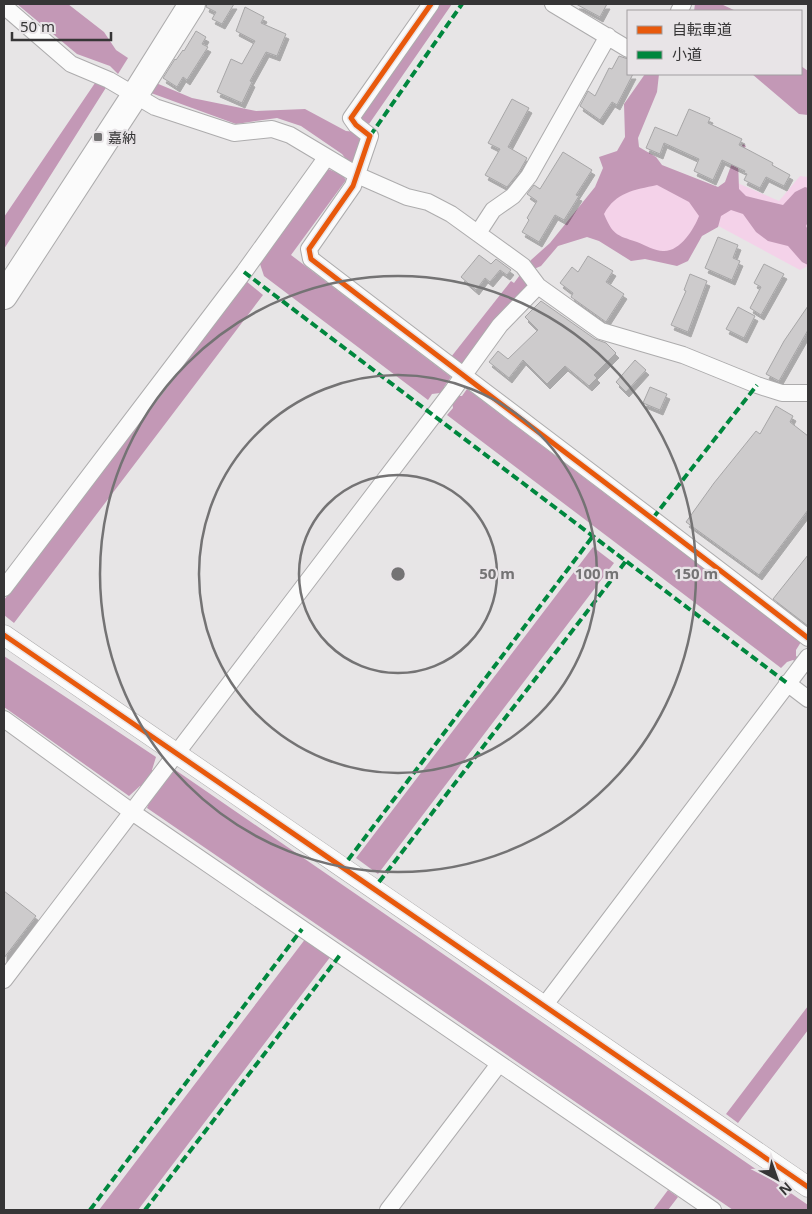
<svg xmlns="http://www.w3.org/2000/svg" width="812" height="1214" font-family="'Noto Sans','Noto Sans JP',sans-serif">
<defs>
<filter id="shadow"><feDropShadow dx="3" dy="5" stdDeviation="0" flood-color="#0004"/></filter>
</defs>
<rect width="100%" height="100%" fill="#e7e5e6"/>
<path fill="#f4d2e9" d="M 626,149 L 720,195 L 733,181 L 779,201 L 800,176 L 808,177 L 808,266 L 800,270 L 711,222 L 668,259 L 573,223 Z"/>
<path fill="#c398b6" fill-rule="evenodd" d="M 17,4 L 68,4 L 104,32 L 116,50 L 128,58 L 118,74 L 110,66 L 77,54 Z
M 439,4 L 452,4 L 369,124 L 360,119 Z
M 695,4 L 721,4 L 736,11 L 694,11 Z
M 801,66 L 808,71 L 808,115 L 799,114 L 752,74 L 801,74 Z
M 645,74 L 659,74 L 657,92 L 638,138 L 639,147 L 656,157 L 662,165 L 718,187 L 725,182 L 732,163 L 743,144 L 746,146 L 738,161 L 739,189 L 746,196 L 783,205 L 795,192 L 805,187 L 808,188 L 808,222 L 806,226 L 808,230 L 808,265 L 802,262 L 788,246 L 768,241 L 756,232 L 743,214 L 731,210 L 721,216 L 718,227 L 702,236 L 688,261 L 677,266 L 645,259 L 631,261 L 599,241 L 587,237 L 558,246 L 541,266 L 534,269 L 528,287 L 467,361 L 460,365 L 451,357 L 511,281 L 514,283 L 531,260 L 550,243 L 595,187 L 603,168 L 599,157 L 617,151 L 625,137 L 624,104 ZM 657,185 L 689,202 L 699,216 C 694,229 680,252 663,251 C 655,251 645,245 637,242 C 616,235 613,235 604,214 C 616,192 634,190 657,185 Z
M 95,83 L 104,84 L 107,86 L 4,249 L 4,217 Z
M 156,83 L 192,98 L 256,111 L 305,109 L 346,131 L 357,132 L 362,139 L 356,158 L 351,162 L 343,176 L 346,180 L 291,255 L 451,377 L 444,387 L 456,396 L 462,396 L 467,389 L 801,642 L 796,650 L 796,656 L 808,665 L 808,674 L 807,670 L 793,660 L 787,662 L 781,668 L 447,415 L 453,408 L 452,402 L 440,393 L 432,394 L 428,400 L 264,276 L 260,264 L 328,169 L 338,173 L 346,159 L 342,154 L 301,126 L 277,118 L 236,124 L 151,93 Z
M 246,281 L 263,295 L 14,623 L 4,615 L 4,600 Z
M 593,547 L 614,563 L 378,874 L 356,858 Z
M 4,656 L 156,757 L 152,770 L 163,779 L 174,769 L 808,1205 L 808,1210 L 733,1210 L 147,808 L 152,795 L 140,786 L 129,796 L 4,707 Z
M 306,938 L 331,956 L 138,1210 L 99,1210 Z
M 808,1006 L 808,1030 L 738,1123 L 726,1114 Z
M 668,1190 L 678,1197 L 668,1210 L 653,1210 Z"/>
<path fill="#cdcbcc" stroke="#a7a6a7" filter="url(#shadow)" d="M 207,4 L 234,4 L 222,24 L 212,19 L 216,12 L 206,7 Z
M 576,4 L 607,4 L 600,17 Z
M 245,7 L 264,17 L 261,23 L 286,34 L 277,56 L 266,52 L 250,81 L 252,82 L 242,103 L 217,92 L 231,59 L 242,64 L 255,41 L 236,31 Z
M 196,31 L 206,37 L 202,44 L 208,47 L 187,80 L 183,77 L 177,87 L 163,78 L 175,59 L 176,60 L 183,50 L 184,51 Z
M 619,56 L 628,59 L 628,74 L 633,74 L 617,105 L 612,102 L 600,120 L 580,106 L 588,91 L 595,96 L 609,68 L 612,69 Z
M 512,99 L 529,108 L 508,147 L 527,158 L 519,172 L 507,187 L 485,175 L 500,149 L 488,143 Z
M 689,109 L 710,118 L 708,123 L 742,139 L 739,145 L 773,163 L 772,165 L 790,175 L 784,186 L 766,177 L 760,188 L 744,180 L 747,174 L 744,173 L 745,171 L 722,160 L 713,180 L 694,171 L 699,159 L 664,143 L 660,154 L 646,148 L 655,127 L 677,136 Z
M 563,152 L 592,170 L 576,195 L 579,196 L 564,220 L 555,215 L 539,242 L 522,232 L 529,220 L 527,218 L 537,201 L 527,194 L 534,185 L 540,189 Z
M 718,237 L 738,245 L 733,258 L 740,261 L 732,280 L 705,268 Z
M 479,255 L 491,264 L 496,259 L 511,270 L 507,275 L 500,270 L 490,282 L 485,278 L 476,290 L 461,277 Z
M 588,256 L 613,271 L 606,282 L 624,294 L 606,322 L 571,297 L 573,293 L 560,283 L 572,267 L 578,272 Z
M 764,264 L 784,274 L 761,315 L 750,308 L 761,287 L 754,283 Z
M 690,274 L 707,281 L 688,332 L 671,325 L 686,291 L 684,290 Z
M 541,301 L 595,339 L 606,343 L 616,353 L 594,375 L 597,378 L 589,386 L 565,366 L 547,384 L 523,360 L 509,378 L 489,362 L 498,351 L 508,359 L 538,330 L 525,317 Z
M 808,306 L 808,330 L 779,381 L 766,374 L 784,341 Z
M 738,307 L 755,316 L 744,338 L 726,329 Z
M 635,360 L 646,370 L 626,392 L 616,382 Z
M 650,387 L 667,394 L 660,410 L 643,403 Z
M 776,406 L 793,416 L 790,422 L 808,436 L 808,510 L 759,575 L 686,522 L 714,483 L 756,431 L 760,434 Z
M 808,555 L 808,626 L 773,599 Z
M 4,891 L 36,916 L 4,958 Z"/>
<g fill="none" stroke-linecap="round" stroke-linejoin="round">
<g stroke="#adacad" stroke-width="18">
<path id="minor" d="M 431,4 L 351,118 L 356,125 L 370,136 L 353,186 L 309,249 L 311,259 C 476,386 643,510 808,638
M 553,4 L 628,49
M 4,6 L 71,64 L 109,80 L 155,107 L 234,133 L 272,129 L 290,135 L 357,175 L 407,197 L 428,202 L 451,214 L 523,266 L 538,286 L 601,331 L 683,355 L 757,385 L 782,393 L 808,393
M 679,11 L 683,4
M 478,233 L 493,210 L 513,196 L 529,176 L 608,36
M 4,588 L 244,272 L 326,158
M 787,683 L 808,699
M 4,719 L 132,812 L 713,1210
M 4,980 L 453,390 L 500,325 L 538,286
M 544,1006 L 808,657
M 388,1210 L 499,1064"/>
</g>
<g stroke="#adacad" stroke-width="21">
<path id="tertiary" d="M 4,635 L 808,1187"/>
</g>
<g stroke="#adacad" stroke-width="28">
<path id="trunk" d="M 4,296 L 135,95 L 192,4"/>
</g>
<use href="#minor" stroke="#fbfbfb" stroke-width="16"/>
<use href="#tertiary" stroke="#fbfbfb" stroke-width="20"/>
<use href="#trunk" stroke="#fbfbfb" stroke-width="26"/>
<path stroke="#00873e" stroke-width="4" stroke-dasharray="8 4" stroke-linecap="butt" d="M 370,136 L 462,4
M 244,272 L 787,683
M 653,518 L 757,385
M 348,860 L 593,536
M 379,882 L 626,561
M 90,1210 L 302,929
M 145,1210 L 340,955"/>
<g stroke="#e8e4e7" stroke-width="8">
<path id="cycleway" d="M 431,4 L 351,118 L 356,125 L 370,136 L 353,186 L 309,249 L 311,259 C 476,386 643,510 808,638
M 4,635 L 808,1187"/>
</g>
<use href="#cycleway" stroke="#e8590c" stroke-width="5"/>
</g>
<g fill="none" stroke="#747374" stroke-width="2.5">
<circle cx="398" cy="574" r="99"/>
<circle cx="398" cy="574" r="199"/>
<circle cx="398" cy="574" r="298"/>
</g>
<rect fill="#747374" stroke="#e8e4e7" stroke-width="2" x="93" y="132" width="10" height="10" rx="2.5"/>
<g text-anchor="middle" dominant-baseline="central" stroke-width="4.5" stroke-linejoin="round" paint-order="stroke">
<g font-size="14" fill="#363536" stroke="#e8e4e7" text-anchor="start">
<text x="108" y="137">嘉納</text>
</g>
</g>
<circle cx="398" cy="574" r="8" fill="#747374" stroke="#e8e4e7" stroke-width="2.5"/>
<g font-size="15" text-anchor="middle" font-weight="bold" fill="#747374" stroke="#e8e4e7" stroke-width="4.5" stroke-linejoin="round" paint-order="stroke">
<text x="497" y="579">50 m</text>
<text x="597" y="579">100 m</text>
<text x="696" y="579">150 m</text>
</g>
<rect width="812" height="1214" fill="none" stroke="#363536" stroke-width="10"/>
<rect x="627" y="10" width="175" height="65" fill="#e8e4e7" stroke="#a19ea0"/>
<rect x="637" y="26" width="25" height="8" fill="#e8590c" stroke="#a19ea0"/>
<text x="672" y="35" font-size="15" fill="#363536">自転車道</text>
<rect x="637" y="51" width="25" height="8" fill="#00873e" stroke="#a19ea0"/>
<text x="672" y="60" font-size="15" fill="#363536">小道</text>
<g transform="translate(777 1179) rotate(139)" stroke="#e8e4e7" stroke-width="4" paint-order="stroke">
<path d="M0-4L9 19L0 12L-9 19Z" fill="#363536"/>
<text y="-8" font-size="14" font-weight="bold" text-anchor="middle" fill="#363536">N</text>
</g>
<path d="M12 32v8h99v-8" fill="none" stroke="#363536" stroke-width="2.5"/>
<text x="20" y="32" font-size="15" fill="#363536" stroke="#e8e4e7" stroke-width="4" paint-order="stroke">50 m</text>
</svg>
